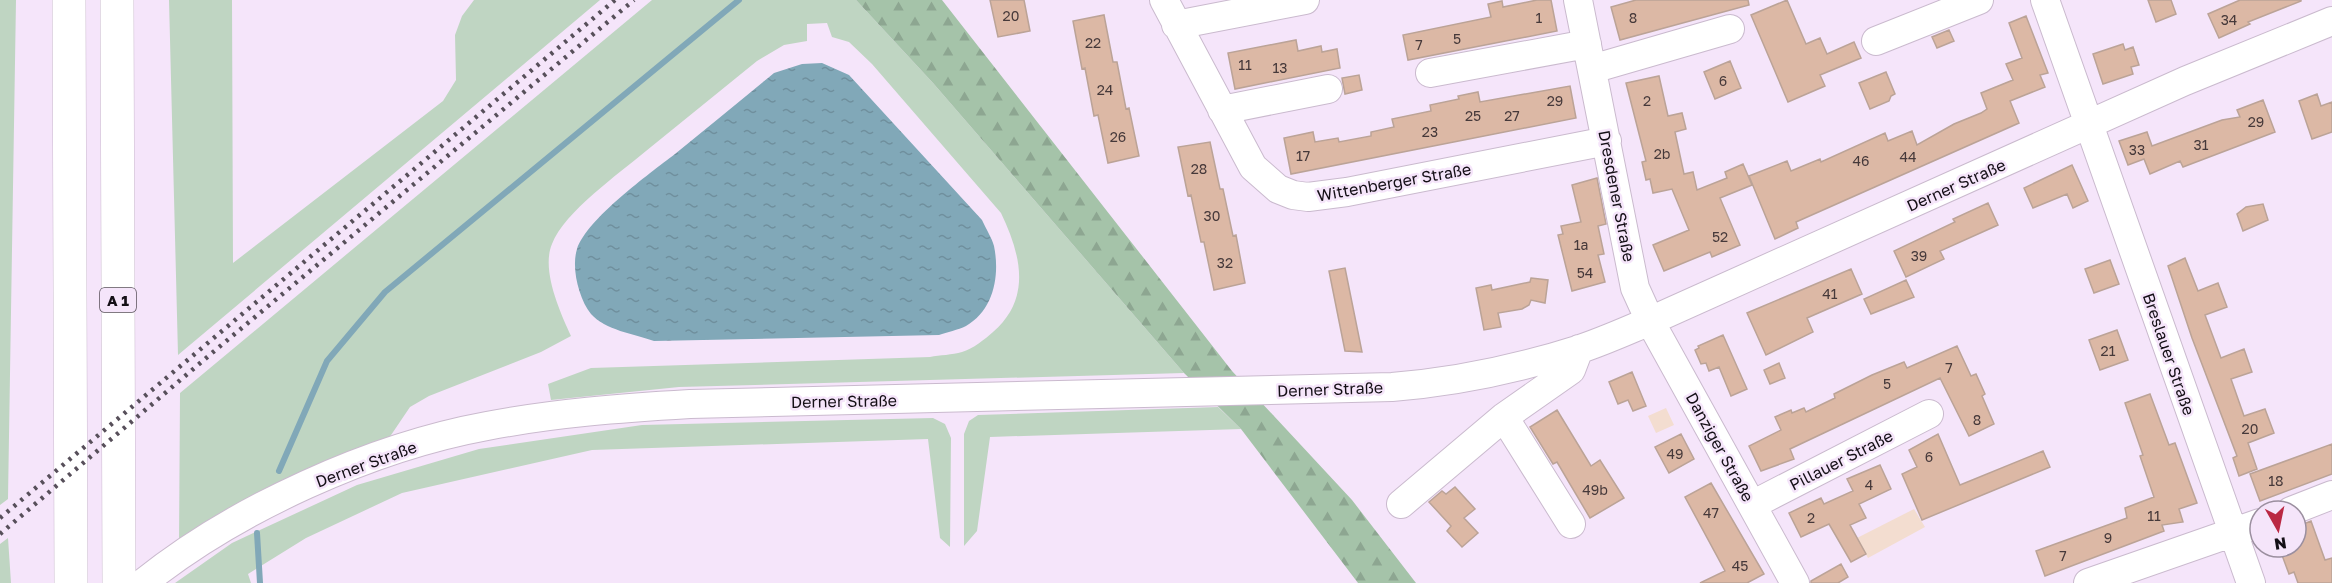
<svg xmlns="http://www.w3.org/2000/svg" width="2332" height="583" font-family="'Golos Text',sans-serif">
<defs>
<pattern id="forest-firs" width="22" height="20" patternUnits="userSpaceOnUse" patternTransform="scale(1.5)"><rect width="22" height="20" fill="#a5c3a9"/><path d="M5 1l3.5 6h-7zM16 11l3.5 6h-7z" fill="#8da691"/></pattern>
<pattern id="water-ripples" width="26" height="14" patternUnits="userSpaceOnUse" patternTransform="scale(1.5)"><rect width="26" height="14" fill="#81a8b8"/><path d="M2 4q2-2 4 0t4 0M15 11q2-2 4 0t4 0" fill="none" stroke="#6f8f9d"/></pattern>
</defs>
<rect width="100%" height="100%" fill="#f5e5fa"/>
<path fill="#f3ddd0" d="M 1666,408 L 1674,425 L 1656,433 L 1648,416 Z
M 1914,509 L 1925,527 L 1868,558 L 1857,538 Z"/>
<path fill="#bfd5c2" d="M 0,0 L 16,0 L 8,499 L 0,505 Z
M 169,0 L 232,0 L 233,263 L 443,101 L 456,80 L 455,35 L 462,16 L 474,0 L 600,0 L 178,355 Z
M 652,0 L 856,0 L 933,83 L 1184,373 L 679,387 L 551,400 L 548,384 L 591,368 L 930,357 C 940,355 952,355 962,352 C 973,349 985,339 993,332 C 1032,298 1021,255 1001,213 L 872,64 L 849,42 L 832,37 L 827,23 L 807,24 L 807,41 L 784,45 L 757,61 C 720,91 683,121 646,151 C 620,173 564,212 552,244 C 541,270 560,312 571,336 L 541,352 L 429,396 L 410,407 L 387,441 L 179,545 L 180,393 Z
M 1218,407 L 1241,429 L 990,437 L 977,531 L 964,546 L 964,434 L 969,421 L 978,415 Z
M 933,418 L 945,424 L 951,438 L 950,547 L 940,538 L 928,439 L 592,450 L 402,493 L 306,538 L 248,574 L 251,583 L 175,583 L 232,543 L 357,485 L 479,449 L 642,425 Z
M 8,538 L 11,583 L 0,583 L 0,544 Z"/>
<path fill="url(#forest-firs)" d="M 856,0 L 942,0 L 1232,371 L 1352,500 L 1416,583 L 1358,583 L 1241,429 L 1184,373 L 933,83 Z"/>
<path fill="url(#water-ripples)" d="M 822,63 L 849,75 L 982,220 C 986,229 992,238 994,246 C 1000,275 994,310 966,326 C 958,330 947,332 939,335 L 654,341 C 634,334 605,330 591,314 C 579,299 571,268 577,249 C 587,219 649,174 675,154 C 708,127 741,100 774,73 L 802,64 Z"/>
<g fill="none" stroke-linecap="round" stroke-linejoin="round">
<path stroke="#81a8b8" stroke-width="6" d="M 279,471 L 327,361 L 385,292 L 739,0
M 257,533 L 260,583"/>
</g>
<path fill="#dcb8a5" stroke="#bba397" stroke-width="1.5" d="M 990,0 L 1024,0 L 1030,31 L 998,37 Z
M 1537,0 L 1551,0 L 1557,31 L 1408,60 L 1403,35 L 1491,17 L 1488,4 L 1502,1 L 1503,7 Z
M 1636,0 L 1748,0 L 1749,5 L 1620,40 L 1611,7 Z
M 1787,0 L 1806,44 L 1820,38 L 1827,54 L 1854,42 L 1861,58 L 1820,75 L 1825,86 L 1788,102 L 1751,15 Z
M 2148,0 L 2171,0 L 2176,14 L 2156,22 Z
M 2240,0 L 2301,0 L 2301,1 L 2248,22 L 2250,24 L 2219,38 L 2208,14 Z
M 1104,15 L 1113,62 L 1117,62 L 1126,109 L 1129,108 L 1139,156 L 1108,163 L 1098,115 L 1094,116 L 1085,68 L 1082,69 L 1073,21 Z
M 2026,16 L 2048,73 L 2040,75 L 2045,87 L 2010,101 L 2019,123 L 1796,222 L 1798,228 L 1775,239 L 1749,176 L 1787,161 L 1791,171 L 1820,159 L 1821,162 L 1885,133 L 1888,141 L 1912,131 L 1917,145 L 1954,124 L 1981,113 L 1987,109 L 1981,93 L 2013,80 L 2006,64 L 2022,58 L 2009,23 Z
M 1949,30 L 1954,41 L 1937,48 L 1932,37 Z
M 1296,40 L 1298,51 L 1321,46 L 1322,52 L 1337,49 L 1340,68 L 1235,89 L 1228,53 Z
M 2123,44 L 2125,50 L 2133,47 L 2139,65 L 2131,67 L 2133,74 L 2103,84 L 2093,54 Z
M 1730,61 L 1741,88 L 1715,99 L 1704,72 Z
M 1886,72 L 1895,94 L 1891,96 L 1889,101 L 1870,109 L 1859,83 Z
M 1359,75 L 1362,90 L 1345,94 L 1342,78 Z
M 1659,76 L 1668,116 L 1682,113 L 1686,129 L 1675,132 L 1684,174 L 1693,172 L 1697,190 L 1727,178 L 1725,172 L 1743,164 L 1752,185 L 1720,198 L 1740,245 L 1712,257 L 1710,252 L 1664,271 L 1653,245 L 1689,230 L 1672,189 L 1653,193 L 1650,179 L 1646,180 L 1642,162 L 1646,161 L 1626,83 Z
M 1570,86 L 1576,118 L 1291,174 L 1284,138 L 1313,132 L 1315,142 L 1338,138 L 1339,142 L 1371,136 L 1371,132 L 1394,127 L 1392,119 L 1431,111 L 1430,105 L 1459,99 L 1458,96 L 1478,92 L 1480,102 Z
M 2317,94 L 2321,106 L 2332,102 L 2332,132 L 2312,139 L 2299,101 Z
M 2263,100 L 2275,132 L 2183,167 L 2180,161 L 2150,174 L 2144,159 L 2128,165 L 2119,141 L 2147,132 L 2152,146 L 2222,120 L 2240,117 L 2237,110 Z
M 1210,142 L 1220,189 L 1223,189 L 1233,236 L 1236,235 L 1245,283 L 1214,290 L 1204,242 L 1201,242 L 1191,195 L 1188,196 L 1178,147 Z
M 2072,165 L 2088,201 L 2073,208 L 2067,194 L 2033,208 L 2024,188 Z
M 1597,178 L 1606,224 L 1598,226 L 1604,254 L 1598,255 L 1605,282 L 1572,291 L 1558,235 L 1563,234 L 1561,226 L 1581,222 L 1572,185 Z
M 1988,203 L 1998,225 L 1940,251 L 1944,259 L 1906,277 L 1894,251 L 1955,222 L 1953,219 Z
M 2263,204 L 2268,220 L 2243,231 L 2237,214 L 2246,207 Z
M 2185,258 L 2198,291 L 2218,283 L 2227,307 L 2205,315 L 2221,358 L 2244,349 L 2252,372 L 2231,379 L 2244,416 L 2265,409 L 2274,433 L 2248,443 L 2257,469 L 2239,476 L 2233,458 L 2237,456 L 2192,338 L 2168,266 Z
M 2110,260 L 2119,284 L 2094,293 L 2085,269 Z
M 1345,268 L 1362,352 L 1345,351 L 1329,271 Z
M 1851,269 L 1862,294 L 1807,318 L 1813,332 L 1766,355 L 1747,313 Z
M 1531,278 L 1548,280 L 1545,303 L 1531,300 L 1529,305 L 1522,309 L 1498,313 L 1501,327 L 1484,330 L 1476,288 L 1491,285 L 1492,290 L 1530,282 Z
M 1906,280 L 1914,297 L 1871,314 L 1864,299 Z
M 2117,330 L 2128,360 L 2100,370 L 2089,340 Z
M 1723,335 L 1747,389 L 1731,396 L 1719,367 L 1709,371 L 1706,363 L 1701,364 L 1695,350 L 1699,348 L 1698,346 Z
M 1957,346 L 1971,376 L 1976,374 L 1985,394 L 1982,396 L 1994,424 L 1969,436 L 1940,378 L 1790,449 L 1794,459 L 1761,471 L 1749,446 L 1781,430 L 1775,417 L 1791,410 L 1792,413 L 1804,408 L 1806,412 L 1835,398 L 1834,394 L 1872,375 L 1904,362 L 1907,368 Z
M 1779,363 L 1785,378 L 1770,384 L 1764,370 Z
M 1632,372 L 1646,406 L 1633,411 L 1628,400 L 1618,404 L 1609,382 Z
M 2150,394 L 2169,445 L 2175,443 L 2197,503 L 2179,509 L 2183,522 L 2162,525 L 2164,531 L 2045,576 L 2036,551 L 2127,518 L 2125,508 L 2154,497 L 2140,456 L 2143,455 L 2125,403 Z
M 1557,410 L 1591,466 L 1600,460 L 1624,498 L 1590,518 L 1557,462 L 1553,464 L 1530,427 Z
M 1681,434 L 1694,459 L 1669,473 L 1655,447 Z
M 1938,434 L 1960,485 L 2043,451 L 2050,467 L 1922,520 L 1902,474 L 1917,467 L 1909,450 Z
M 2332,444 L 2332,474 L 2260,501 L 2250,474 Z
M 1880,465 L 1891,489 L 1859,504 L 1866,518 L 1850,525 L 1866,554 L 1851,562 L 1829,524 L 1801,537 L 1789,513 L 1821,498 L 1824,504 L 1853,491 L 1847,479 Z
M 1711,483 L 1764,574 L 1747,583 L 1700,583 L 1725,571 L 1685,497 Z
M 1455,487 L 1475,509 L 1464,518 L 1478,533 L 1462,547 L 1447,531 L 1451,526 L 1429,502 L 1442,491 L 1446,494 Z
M 2311,521 L 2325,560 L 2332,558 L 2332,583 L 2298,583 L 2294,572 L 2289,574 L 2279,547 L 2296,547 L 2296,527 Z
M 1841,564 L 1848,577 L 1838,583 L 1811,583 L 1811,581 Z"/>
<g fill="none" stroke-linecap="round" stroke-linejoin="round">
<g stroke="#cabace" stroke-width="30">
<path id="minor" d="M 1164,0 L 1253,167 L 1278,189 L 1293,195 L 1308,197 L 1347,192 L 1607,141
M 1578,0 L 1635,288 L 1650,321 L 1795,583
M 2045,0 L 2251,583
M 1176,25 L 1305,0
M 1876,41 L 1979,0
M 1592,69 L 1730,29
M 1430,73 L 1587,44
M 1222,110 L 1328,89
M 1504,417 L 1571,524
M 1401,504 L 1504,417 L 1571,370 L 1579,349
M 1752,505 L 1929,414
M 2291,511 L 2332,495
M 143,583 C 235,509 372,447 487,426 C 554,413 622,408 690,404 L 1392,387 C 1455,382 1517,369 1577,350 C 1602,342 1626,331 1650,321 L 2185,81 L 2332,21
M 2088,583 L 2260,523"/>
</g>
<g stroke="#cabace" stroke-width="34">
<path id="highway" d="M 69,0 L 71,583
M 117,0 L 119,583"/>
</g>
<use href="#minor" stroke="#fff" stroke-width="28"/>
<use href="#highway" stroke="#fff" stroke-width="33"/>
<path stroke="#574f5a" stroke-width="4.5" stroke-dasharray="3 6" stroke-linecap="butt" d="M 0,518 L 615,0
M 0,534 L 212,353 L 634,0"/>
</g>
<g text-anchor="middle" dominant-baseline="central" stroke-width="5" stroke-linejoin="round" paint-order="stroke">
<g font-size="14" fill="#46393a">
<text x="1011" y="15">20</text>
<text x="1539" y="17">1</text>
<text x="1633" y="17">8</text>
<text x="2229" y="19">34</text>
<text x="1457" y="38">5</text>
<text x="1093" y="42">22</text>
<text x="1419" y="44">7</text>
<text x="1245" y="64">11</text>
<text x="1280" y="67">13</text>
<text x="1723" y="80">6</text>
<text x="1105" y="89">24</text>
<text x="1555" y="100">29</text>
<text x="1647" y="100">2</text>
<text x="1473" y="115">25</text>
<text x="1512" y="115">27</text>
<text x="2256" y="121">29</text>
<text x="1430" y="131">23</text>
<text x="1118" y="136">26</text>
<text x="2201" y="144">31</text>
<text x="2137" y="149">33</text>
<text x="1662" y="153">2b</text>
<text x="1303" y="155">17</text>
<text x="1908" y="156">44</text>
<text x="1861" y="160">46</text>
<text x="1199" y="168">28</text>
<text x="1212" y="215">30</text>
<text x="1720" y="236">52</text>
<text x="1581" y="244">1a</text>
<text x="1919" y="255">39</text>
<text x="1225" y="262">32</text>
<text x="1585" y="272">54</text>
<text x="1830" y="293">41</text>
<text x="2108" y="350">21</text>
<text x="1949" y="367">7</text>
<text x="1887" y="383">5</text>
<text x="1977" y="419">8</text>
<text x="2250" y="428">20</text>
<text x="1675" y="453">49</text>
<text x="1929" y="456">6</text>
<text x="2276" y="480">18</text>
<text x="1869" y="484">4</text>
<text x="1595" y="489">49b</text>
<text x="1711" y="512">47</text>
<text x="2154" y="515">11</text>
<text x="1811" y="517">2</text>
<text x="2108" y="537">9</text>
<text x="2063" y="555">7</text>
<text x="1740" y="565">45</text>
</g>
<rect fill="#f5e5fa" stroke="#584f5a" stroke-width="1.5" x="100" y="288" width="36" height="24" rx="4.5"/>
<g font-size="15" font-weight="bold" fill="#140f16">
<text x="118" y="300">A 1</text>
</g>
<g font-size="16" fill="#140f16" stroke="#f5e5fa">
<text transform="translate(1394 182) rotate(-10)">Wittenberger Straße</text>
<text transform="translate(1956 185) rotate(-24)">Derner Straße</text>
<text transform="translate(1617 196) rotate(79)">Dresdener Straße</text>
<text transform="translate(2169 354) rotate(71)">Breslauer Straße</text>
<text transform="translate(1330 389) rotate(-2)">Derner Straße</text>
<text transform="translate(844 401) rotate(-1)">Derner Straße</text>
<text transform="translate(1720 447) rotate(61)">Danziger Straße</text>
<text transform="translate(1841 460) rotate(-27)">Pillauer Straße</text>
<text transform="translate(366 464) rotate(-20)">Derner Straße</text>
</g>
</g>
<g transform="translate(2278 529) rotate(171)"><circle r="28" fill="#f5e5fa" stroke="#9b8f9f" stroke-width="1.5"/>
<path d="M0-4.5L10 22L0 15L-10 22Z" fill="#ba2843"/>
<text y="-9" font-size="16" font-weight="bold" text-anchor="middle" fill="#140f16">N</text>
</g>
</svg>
